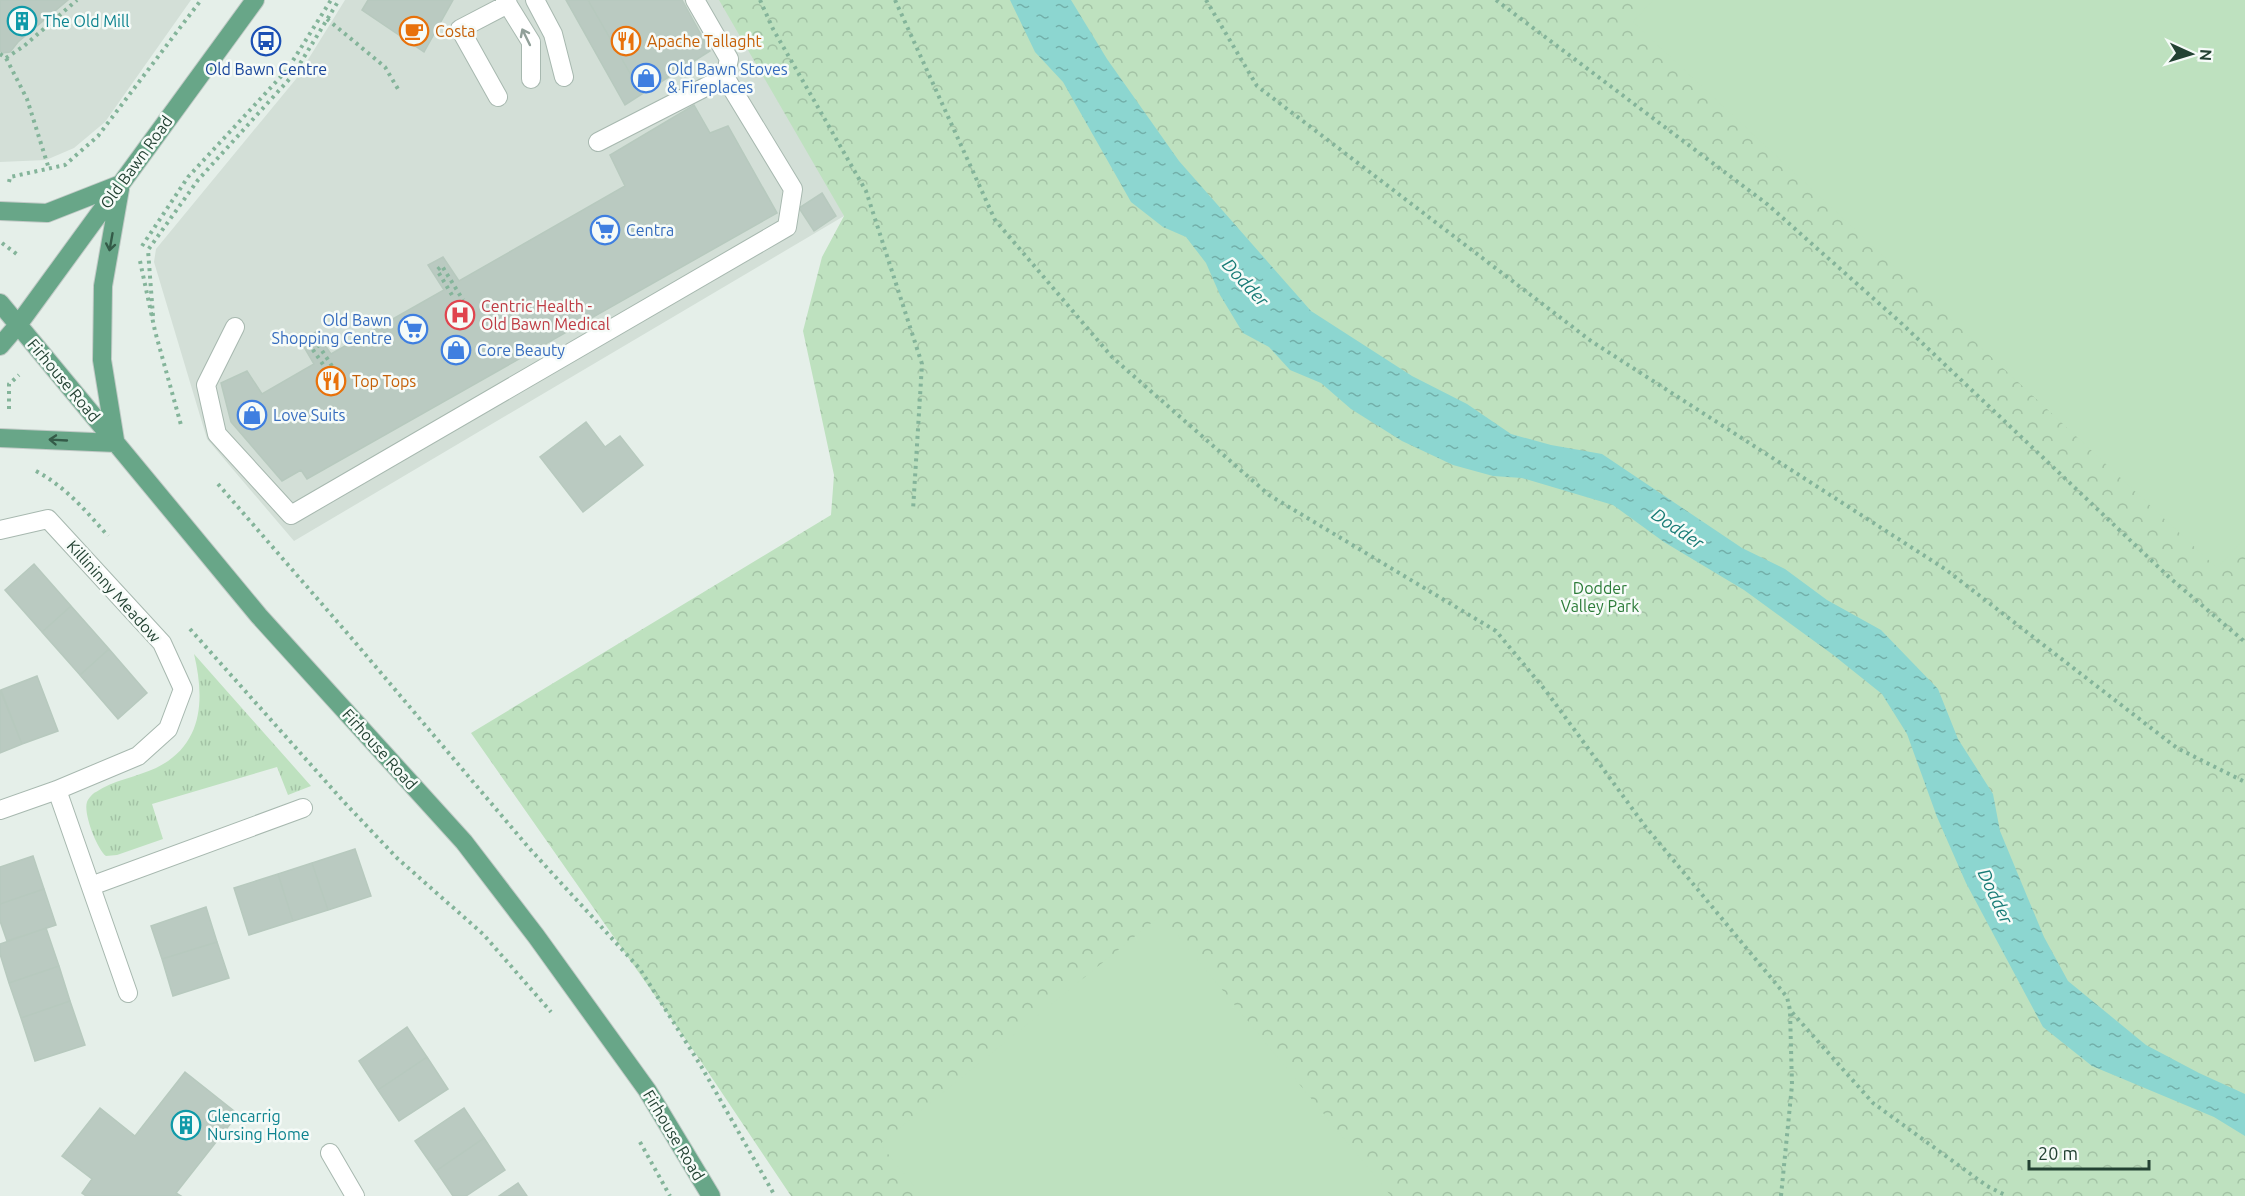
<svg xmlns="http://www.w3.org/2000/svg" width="2245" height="1196" font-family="Ubuntu,sans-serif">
<defs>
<pattern id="grass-tufts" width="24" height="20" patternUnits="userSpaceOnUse" patternTransform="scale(1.5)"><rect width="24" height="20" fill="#bee1bf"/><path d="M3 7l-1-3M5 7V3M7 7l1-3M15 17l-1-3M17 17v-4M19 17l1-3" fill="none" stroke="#a3c2a5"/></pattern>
<pattern id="forest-crowns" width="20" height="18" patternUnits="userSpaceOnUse" patternTransform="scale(1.5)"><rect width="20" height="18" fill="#bee1bf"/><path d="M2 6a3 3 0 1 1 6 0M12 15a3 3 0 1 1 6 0" fill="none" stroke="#a3c2a5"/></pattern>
<pattern id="water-ripples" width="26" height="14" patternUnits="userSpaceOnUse" patternTransform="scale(1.5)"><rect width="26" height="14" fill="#8cd6d0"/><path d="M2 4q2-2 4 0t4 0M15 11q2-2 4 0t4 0" fill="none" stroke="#72afa9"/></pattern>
</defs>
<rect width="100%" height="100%" fill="#e5efe9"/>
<path fill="#d3dfd7" d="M 0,0 L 191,0 L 105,122 L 74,148 L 46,160 L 0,162 Z
M 345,0 L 748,0 L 844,216 L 294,541 L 207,439 L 154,262 L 156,249 L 296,79 Z"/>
<path fill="url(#grass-tufts)" d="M 194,654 L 311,786 L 288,795 L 277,767 L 152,804 L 163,839 L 117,855 L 106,856 C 97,849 83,813 87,802 C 88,799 93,793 96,792 C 113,780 137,777 156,768 C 203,745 205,700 194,654 Z"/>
<path fill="url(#forest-crowns)" d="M 719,0 L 2245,0 L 2245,1196 L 791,1196 L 700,1060 L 471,733 L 831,515 L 834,475 L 803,331 L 822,257 L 844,216 Z"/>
<path fill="#bee1bf" d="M 1653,0 L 2245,0 L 2245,538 L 2217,568 L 1633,22 Z
M 1161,915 L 1391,1196 L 922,1196 L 880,1144 Z"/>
<path fill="url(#water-ripples)" d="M 1010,0 L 1071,0 L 1107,59 L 1179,161 L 1311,311 L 1412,376 L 1467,404 L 1511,434 L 1551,445 L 1602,454 L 1742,548 L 1785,569 L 1827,600 L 1881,630 L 1938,689 L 1958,739 L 1993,794 L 2000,831 L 2044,937 L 2068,981 L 2146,1045 L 2199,1073 L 2245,1094 L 2245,1136 L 2214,1117 L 2092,1066 L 2043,1027 L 1966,883 L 1937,817 L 1907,734 L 1882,694 L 1832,654 L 1744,590 L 1664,542 L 1613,505 L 1522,478 L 1493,476 L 1453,465 L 1402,441 L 1351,409 L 1321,383 L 1290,370 L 1269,347 L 1243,333 L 1220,295 L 1206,263 L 1186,237 L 1163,227 L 1131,202 L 1063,82 L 1035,52 Z"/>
<path fill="#bacac1" stroke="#b7c9be" stroke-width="1.5" d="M 0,0 L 68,0 L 18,42 L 10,52 L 2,53 L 0,51 Z
M 368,0 L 453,0 L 424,52 L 362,10 Z
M 566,0 L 588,0 L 642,94 L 625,105 Z
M 588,0 L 682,0 L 710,51 L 642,94 Z
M 694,105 L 710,133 L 728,126 L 777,213 L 307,479 L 301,470 L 282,481 L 231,422 L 221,383 L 247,371 L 262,394 L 314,364 L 300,340 L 316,332 L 331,354 L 444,290 L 428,265 L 443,257 L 459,281 L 625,186 L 610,155 Z
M 822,193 L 836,216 L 814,231 L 799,208 Z
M 586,422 L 605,447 L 620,436 L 643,465 L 583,512 L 540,457 Z
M 34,564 L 71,606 L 42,632 L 5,590 Z
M 71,606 L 109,649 L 80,675 L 42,632 Z
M 109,649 L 147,693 L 118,719 L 80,675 Z
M 37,676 L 58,731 L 22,744 L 1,690 Z
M 0,690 L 22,744 L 0,753 Z
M 355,849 L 371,896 L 328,910 L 312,863 Z
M 33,856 L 44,889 L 0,904 L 0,867 Z
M 312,863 L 328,910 L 293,921 L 278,874 Z
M 278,874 L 293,921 L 249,935 L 234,888 Z
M 44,889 L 56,925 L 7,941 L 0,921 L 0,904 Z
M 206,907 L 217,942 L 162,959 L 151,926 Z
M 46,928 L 59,966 L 9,983 L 0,954 L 0,944 Z
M 217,942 L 229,978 L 173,996 L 162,959 Z
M 59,966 L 70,1001 L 21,1018 L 9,983 Z
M 70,1001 L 85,1045 L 35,1061 L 21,1018 Z
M 407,1027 L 427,1057 L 378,1090 L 359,1061 Z
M 427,1057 L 448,1089 L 399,1121 L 378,1090 Z
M 185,1072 L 238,1114 L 176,1193 L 181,1196 L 86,1196 L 82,1193 L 92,1179 L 62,1156 L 100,1108 L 135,1136 Z
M 464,1108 L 484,1138 L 436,1171 L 415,1141 Z
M 484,1138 L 505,1170 L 466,1196 L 453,1196 L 436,1171 Z
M 518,1183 L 527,1196 L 499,1196 Z"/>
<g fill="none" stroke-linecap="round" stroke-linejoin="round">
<g stroke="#a7b8af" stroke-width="20">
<path id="minor" d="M 505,0 L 531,42 L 531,79
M 535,0 L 553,34 L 564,77
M 695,0 L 729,59 L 725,77
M 498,97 L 460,29 L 508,4
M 235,327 L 206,385 L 217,434 L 291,515 L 787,227 L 793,189 L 725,77 L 598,142
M 0,530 L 48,519 L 162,643 L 183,689 L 168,729 L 138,756 L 57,790 L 0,810
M 57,790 L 128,993
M 91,886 L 303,808
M 330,1153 L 355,1196"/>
</g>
<g stroke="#c1cac6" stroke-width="20">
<path id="major" d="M 0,211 L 47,213 L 121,184
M 0,303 L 259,616 L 464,842 L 536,936 L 647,1090 L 711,1196
M 0,346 L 18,325 L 255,0
M 0,438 L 116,443
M 115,440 L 102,360 L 103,286 L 120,189"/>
</g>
<path stroke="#84b49a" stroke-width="4" stroke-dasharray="3 4.5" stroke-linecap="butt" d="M 760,0 L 773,29 L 866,191 L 922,364 L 913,510
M 895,0 L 995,220 L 1112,357 L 1269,495 L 1496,631 L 1546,691 L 1645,826 L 1787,997 L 1790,1010 L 1873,1103 L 1987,1186 L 2007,1196
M 1206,0 L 1257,86 L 1591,341 L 1945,569 L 2177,748 L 2245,782
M 1496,0 L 1767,204 L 1900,322 L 2170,578 L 2245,642
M 327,19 L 385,67 L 398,89
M 0,54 L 6,58 L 27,99 L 49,169
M 6,58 L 24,46 L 77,0
M 9,182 L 10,177 L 65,165 L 98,136 L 201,0
M 2,243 L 18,255
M 142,246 L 188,177 L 287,70 L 331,0
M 140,261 L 155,331 L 181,425
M 153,316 L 148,250 L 198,180 L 293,75 L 339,0
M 9,409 L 9,384 L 19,375
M 36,471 C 66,487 86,511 108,536
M 218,484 L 354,641 L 529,848 L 640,969 L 701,1066 L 775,1196
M 190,629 L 344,802 L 397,858 L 483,934 L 551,1012
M 640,1142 L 670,1196
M 1781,1196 L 1792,1085 L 1790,1011"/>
<use href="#minor" stroke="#fff" stroke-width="18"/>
<use href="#major" stroke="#68a688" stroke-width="18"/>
<path stroke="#84b49a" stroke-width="4" stroke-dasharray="3 4.5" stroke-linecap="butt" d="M 452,295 L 437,270 L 442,266 L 463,300
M 332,366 L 315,340 L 309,344 L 335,382"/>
</g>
<defs><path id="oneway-shaft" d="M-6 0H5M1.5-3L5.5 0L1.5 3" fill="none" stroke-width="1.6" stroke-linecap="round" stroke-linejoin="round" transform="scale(1.5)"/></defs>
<use stroke="#91a099" href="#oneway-shaft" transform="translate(526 37) rotate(-116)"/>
<g stroke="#345b48">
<use href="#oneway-shaft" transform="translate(111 242) rotate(100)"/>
<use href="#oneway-shaft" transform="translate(58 440) rotate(-177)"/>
</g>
<defs>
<g id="building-ring" transform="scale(1.5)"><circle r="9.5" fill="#f6fbf8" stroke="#0f9aa8" stroke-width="1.5"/><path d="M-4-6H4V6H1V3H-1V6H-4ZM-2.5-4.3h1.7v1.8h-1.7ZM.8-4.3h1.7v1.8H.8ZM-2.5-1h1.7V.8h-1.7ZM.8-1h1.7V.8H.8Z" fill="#0f9aa8"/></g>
<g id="cafe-ring" transform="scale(1.5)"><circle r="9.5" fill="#f6fbf8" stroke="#e8710a" stroke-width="1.5"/><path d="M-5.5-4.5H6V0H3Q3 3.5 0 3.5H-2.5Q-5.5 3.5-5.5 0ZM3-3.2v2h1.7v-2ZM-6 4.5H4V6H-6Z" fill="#e8710a"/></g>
<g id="bus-ring" transform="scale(1.5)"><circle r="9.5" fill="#f6fbf8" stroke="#1a4fb4" stroke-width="1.5"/><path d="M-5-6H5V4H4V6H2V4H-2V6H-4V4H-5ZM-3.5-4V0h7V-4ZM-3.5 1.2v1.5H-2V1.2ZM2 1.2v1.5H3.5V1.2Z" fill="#1a4fb4"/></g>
<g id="restaurant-ring" transform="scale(1.5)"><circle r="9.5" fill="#f6fbf8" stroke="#e8710a" stroke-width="1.5"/><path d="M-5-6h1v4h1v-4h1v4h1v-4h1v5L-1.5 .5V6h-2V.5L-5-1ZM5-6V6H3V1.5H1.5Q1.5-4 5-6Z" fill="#e8710a"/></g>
<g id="shop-ring" transform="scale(1.5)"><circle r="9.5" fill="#f6fbf8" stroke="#3f7fe0" stroke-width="1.5"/><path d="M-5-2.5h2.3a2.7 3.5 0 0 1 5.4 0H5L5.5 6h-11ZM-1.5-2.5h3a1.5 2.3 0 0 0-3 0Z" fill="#3f7fe0"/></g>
<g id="supermarket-ring" transform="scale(1.5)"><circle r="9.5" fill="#f6fbf8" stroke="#3f7fe0" stroke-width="1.5"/><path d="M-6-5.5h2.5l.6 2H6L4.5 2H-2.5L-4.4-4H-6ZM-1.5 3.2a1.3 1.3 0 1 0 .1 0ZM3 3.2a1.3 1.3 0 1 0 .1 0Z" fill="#3f7fe0"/></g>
<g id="hospital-ring" transform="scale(1.5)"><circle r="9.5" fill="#f6fbf8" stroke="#e0444e" stroke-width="1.5"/><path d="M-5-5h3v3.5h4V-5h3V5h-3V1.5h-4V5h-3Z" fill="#e0444e"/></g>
</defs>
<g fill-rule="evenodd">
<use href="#building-ring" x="22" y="21"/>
<use href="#cafe-ring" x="414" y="31"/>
<use href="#bus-ring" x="266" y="41"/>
<use href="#restaurant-ring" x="626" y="41"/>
<use href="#shop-ring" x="646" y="78"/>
<use href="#supermarket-ring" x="605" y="230"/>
<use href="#hospital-ring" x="460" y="315"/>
<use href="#supermarket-ring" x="413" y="329"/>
<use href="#shop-ring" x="456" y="350"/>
<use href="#restaurant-ring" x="331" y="381"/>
<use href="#shop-ring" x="252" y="415"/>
<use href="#building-ring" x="186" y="1125"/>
</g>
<g text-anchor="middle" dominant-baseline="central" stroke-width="5" stroke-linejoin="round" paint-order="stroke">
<g font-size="16" fill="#0d838f" stroke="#f6fbf8" text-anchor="start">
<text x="43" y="21">The Old Mill</text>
<text x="207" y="1116">Glencarrig<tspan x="207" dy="18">Nursing Home</tspan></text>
</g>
<g font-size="16" fill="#c56008" stroke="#f6fbf8" text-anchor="start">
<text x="435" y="31">Costa</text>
<text x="647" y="41">Apache Tallaght</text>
<text x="352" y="381">Top Tops</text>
</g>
<g font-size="16" fill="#164399" stroke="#f6fbf8">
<text x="266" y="69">Old Bawn Centre</text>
</g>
<g font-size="16" fill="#366cbe" stroke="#f6fbf8" text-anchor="start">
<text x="667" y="69">Old Bawn Stoves<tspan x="667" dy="18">&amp; Fireplaces</tspan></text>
<text x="626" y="230">Centra</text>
<text x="392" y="320" text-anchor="end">Old Bawn<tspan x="392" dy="18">Shopping Centre</tspan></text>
<text x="477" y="350">Core Beauty</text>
<text x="273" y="415">Love Suits</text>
</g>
<g font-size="16" fill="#234233" stroke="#f6fbf8">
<text transform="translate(136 162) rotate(-54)">Old Bawn Road</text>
<text transform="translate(64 380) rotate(50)">Firhouse Road</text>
<text transform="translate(114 591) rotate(48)">Killininny Meadow</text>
<text transform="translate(380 749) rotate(48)">Firhouse Road</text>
<text transform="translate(674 1135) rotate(59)">Firhouse Road</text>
</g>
<g font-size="16" fill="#be3a42" stroke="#f6fbf8" text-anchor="start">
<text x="481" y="306">Centric Health -<tspan x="481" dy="18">Old Bawn Medical</tspan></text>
</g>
<g font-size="16" fill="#2b7b38" stroke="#f6fbf8">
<text x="1600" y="588">Dodder<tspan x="1600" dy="18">Valley Park</tspan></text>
</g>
<g font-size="18" font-style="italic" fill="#197c77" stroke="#f6fbf8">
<text transform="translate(1246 282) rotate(47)">Dodder</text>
<text transform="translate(1678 528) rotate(34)">Dodder</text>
<text transform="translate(1996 896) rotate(65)">Dodder</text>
</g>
</g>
<g transform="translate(2191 54) rotate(94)" stroke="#f6fbf8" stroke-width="4.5" paint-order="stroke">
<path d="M0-4.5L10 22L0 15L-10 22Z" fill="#234233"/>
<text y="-9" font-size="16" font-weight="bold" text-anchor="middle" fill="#234233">N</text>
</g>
<path d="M2029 1160v9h120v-9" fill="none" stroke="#234233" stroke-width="3"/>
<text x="2038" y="1160" font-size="18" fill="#234233" stroke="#f6fbf8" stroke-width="4.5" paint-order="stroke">20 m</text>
</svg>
